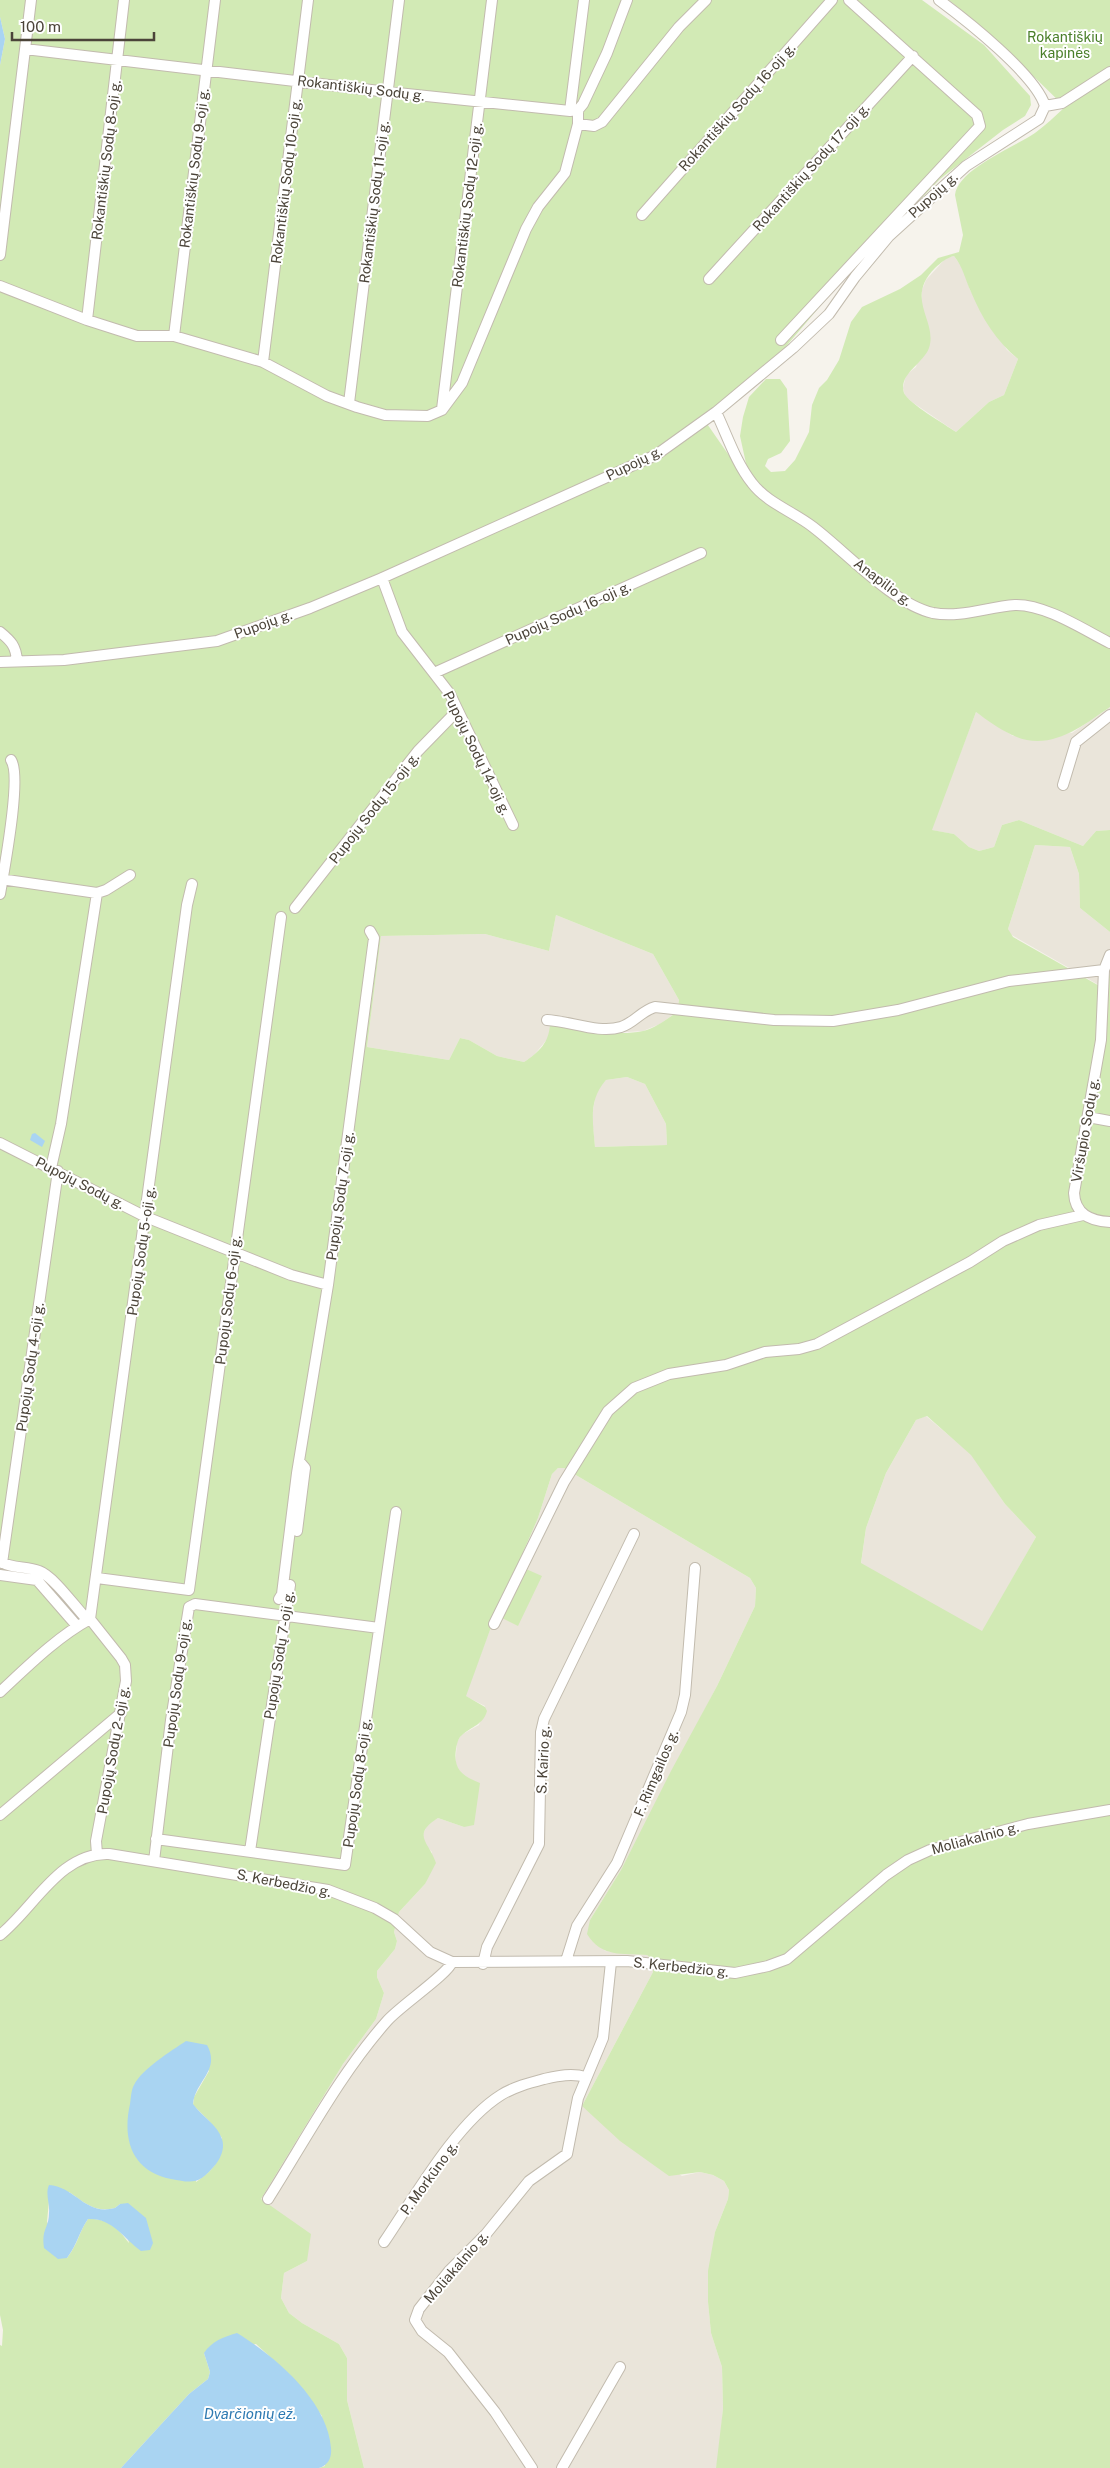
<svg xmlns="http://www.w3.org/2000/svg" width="1110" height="2468" font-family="'Public Sans',sans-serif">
<rect width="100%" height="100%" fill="#f6f3ec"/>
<path fill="#eae5da" d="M 954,256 L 963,269 L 970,290 L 1007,350 L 1018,359 L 1004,395 L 989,402 L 956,432 L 912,402 L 905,396 L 903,388 L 906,375 L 916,367 L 928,328 L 922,308 L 922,290 L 926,280 L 946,258 Z
M 1110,707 L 1110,830 L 1096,831 L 1083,846 L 1019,820 L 1002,825 L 994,847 L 979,851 L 969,847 L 954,834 L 931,830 L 976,712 L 1013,736 L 1072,733 Z
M 1035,845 L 1070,847 L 1079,874 L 1080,908 L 1110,932 L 1110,974 L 1104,988 L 1010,934 L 1008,929 Z
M 556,915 L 653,954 L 679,1000 L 677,1012 L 660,1024 L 643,1031 L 549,1037 L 534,1055 L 524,1062 L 497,1056 L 469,1040 L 460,1038 L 449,1060 L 367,1047 L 381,936 L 485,934 L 549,951 Z
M 627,1077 L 645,1084 L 666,1124 L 667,1145 L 595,1147 L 592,1118 L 596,1091 L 606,1080 Z
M 926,1416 L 972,1455 L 1005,1504 L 1036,1537 L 982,1632 L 861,1564 L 866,1528 L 886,1473 L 916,1420 Z
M 558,1468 L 564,1468 L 750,1578 L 756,1588 L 755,1606 L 717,1686 L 621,1870 L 590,1920 L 605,1951 L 647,1955 L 651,1957 L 653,1972 L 582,2106 L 682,2176 L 700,2172 L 713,2175 L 724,2181 L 729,2190 L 728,2199 L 715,2232 L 708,2302 L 711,2333 L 722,2367 L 723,2409 L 719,2456 L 716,2468 L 364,2468 L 347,2400 L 347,2358 L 339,2344 L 302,2323 L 289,2313 L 281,2298 L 284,2273 L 307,2261 L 261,2199 L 343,2064 L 376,2019 L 384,1993 L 377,1977 L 377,1971 L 395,1949 L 397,1941 L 394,1932 L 399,1912 L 425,1884 L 432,1852 L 424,1844 L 423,1834 L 428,1824 L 438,1818 L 464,1827 L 467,1778 L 455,1767 L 457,1742 L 461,1735 L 479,1725 L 485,1706 L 465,1696 L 494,1619 L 538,1518 L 552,1474 Z"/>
<path fill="#d2eab5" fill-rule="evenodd" d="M 0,0 L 922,0 L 984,45 L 1030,96 L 1031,105 L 1025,116 L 1003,130 L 940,179 L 833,291 L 783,350 L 703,418 L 737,467 L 747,468 L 740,436 L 743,417 L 749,397 L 766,379 L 780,379 L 787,389 L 790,441 L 781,453 L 768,459 L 765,466 L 771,472 L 785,471 L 795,460 L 809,432 L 812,405 L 819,388 L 827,380 L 839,360 L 851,322 L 862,307 L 900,289 L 921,275 L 938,258 L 959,252 L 963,235 L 955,195 C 958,169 1015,147 1035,133 C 1046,125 1055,116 1065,107 L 988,32 L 949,0 L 1110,0 L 1110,707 C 1081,727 1049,753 1012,735 C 999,729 987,720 976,712 L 932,830 L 954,834 L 969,847 L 979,851 L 994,847 L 1002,825 L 1019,820 L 1083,846 L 1096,831 L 1110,830 L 1110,932 L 1080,908 L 1079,874 L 1070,847 L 1035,845 L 1008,929 L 1013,937 L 1103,988 L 1110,974 L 1110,2468 L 716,2468 L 723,2409 L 722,2367 L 711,2333 L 708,2302 L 708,2271 L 715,2232 L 728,2199 L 729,2190 L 724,2181 L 713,2175 L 700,2172 L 669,2176 L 620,2141 L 582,2106 L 653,1972 L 651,1958 L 647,1955 C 622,1953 602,1958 587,1934 L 590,1920 L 621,1870 L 671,1771 L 717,1686 L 755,1606 L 756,1588 L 750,1578 L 564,1468 L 558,1468 L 552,1474 L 538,1518 L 494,1619 L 466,1696 L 485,1707 L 487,1711 C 483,1725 472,1726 462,1735 C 458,1738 457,1744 456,1749 C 453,1769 462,1776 480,1783 L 474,1825 L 464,1827 L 438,1818 C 411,1835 429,1842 436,1863 L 425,1884 L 399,1912 L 394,1932 L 397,1941 L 395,1949 L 377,1971 L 377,1977 L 384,1993 L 376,2019 L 343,2064 L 261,2199 L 311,2234 L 307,2261 L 284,2273 L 281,2298 L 289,2313 L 302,2323 L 339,2344 L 347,2358 L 347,2400 L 364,2468 L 319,2468 L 325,2466 L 322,2416 L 291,2376 L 256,2344 L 204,2353 L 210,2372 L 208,2379 L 189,2394 L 121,2468 L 0,2468 L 0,2345 L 2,2346 L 3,2330 L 0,2315 L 0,65 L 5,39 L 0,17 ZM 954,256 C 963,267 965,279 971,292 C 982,318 996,341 1018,359 L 1004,395 L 989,402 L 956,432 C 946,425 908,403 904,393 C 898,374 923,364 929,348 C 938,321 904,299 935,268 C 942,262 946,258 954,256 ZM 556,915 L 653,954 L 679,1000 L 677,1012 C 667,1019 656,1028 643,1031 C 614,1037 580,1028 550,1024 C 549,1043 539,1052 524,1062 L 497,1056 L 469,1040 L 460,1038 L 449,1060 L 367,1047 L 381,936 L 485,934 L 549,951 ZM 627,1077 L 645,1084 L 666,1124 L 667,1145 L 595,1147 C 593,1122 588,1100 606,1080 ZM 927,1416 L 971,1455 L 1005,1504 L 1036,1537 L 982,1631 L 861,1563 L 866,1528 L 886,1473 L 916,1420 ZM 186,2041 L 209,2071 L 194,2097 L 193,2105 L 209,2121 L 222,2138 C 220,2161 216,2168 196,2182 ZM 69,2192 C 85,2203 95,2213 115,2208 L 120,2204 L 129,2243 C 118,2228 108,2218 88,2219 C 79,2232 78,2244 67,2258 L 47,2222 L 49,2201 Z
M 526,1569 L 542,1576 L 518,1626 L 502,1618 Z"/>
<path fill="#a9d4f2" d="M 0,17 L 5,39 L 0,65 Z
M 35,1133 L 45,1141 L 42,1147 L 30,1140 L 32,1134 Z
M 186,2041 L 207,2045 C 221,2070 195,2081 193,2104 C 202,2117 217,2124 222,2139 C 225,2148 221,2157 216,2164 C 200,2183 195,2184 171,2179 C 132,2171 122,2140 130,2104 C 131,2098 131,2090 134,2085 C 142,2069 171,2051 186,2041 Z
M 49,2185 C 76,2187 85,2216 115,2208 L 120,2204 L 128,2203 L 146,2218 L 153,2243 L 150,2250 L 141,2251 C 123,2238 113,2218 88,2219 C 79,2232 78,2243 67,2258 L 58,2259 L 44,2248 C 41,2229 49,2228 49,2213 C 50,2203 45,2194 49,2185 Z
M 237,2333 C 275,2356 328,2401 331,2448 C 332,2458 328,2465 319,2468 L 121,2468 L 189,2394 L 208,2379 L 210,2372 L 204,2353 C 212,2341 223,2337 237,2333 Z"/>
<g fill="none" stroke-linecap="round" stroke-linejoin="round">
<g stroke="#c2bbae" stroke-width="12">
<path id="street" d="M 25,49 L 388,92 L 570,111 L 578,110 L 583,104 L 607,53 L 627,0
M 1045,106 L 1062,103 L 1110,72
M 570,111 L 584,0
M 578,124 L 594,126 L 602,122 L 679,27 L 706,0
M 642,215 L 832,0
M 0,255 L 31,0
M 709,279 L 913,56
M 0,286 L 87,320 L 137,336 L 174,336 L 263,362 L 327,396 L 357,407 L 385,415 L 428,416 L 442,410 L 462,383 L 526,229 L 538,207 L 565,173 L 578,124 L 578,110
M 87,320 L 124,0
M 174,336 L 215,0
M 781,340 L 980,126 L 977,115 L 849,0
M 263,362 L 308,0
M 349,403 L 399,0
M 442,409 L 492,0
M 716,412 C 727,435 736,463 752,483 C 767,503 794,512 813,527 C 846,552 893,604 933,613 C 961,618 987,607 1015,605 C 1045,604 1084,630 1110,643
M 382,578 L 402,632 L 450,694 L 513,825
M 0,632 C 11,641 16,646 17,661
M 0,662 L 64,660 L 217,641 L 310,608 L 382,578 L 656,455 L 716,412 L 793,348 L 829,314 L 855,277 L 889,236 L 966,166 L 1039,119 L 1045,106 C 1036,75 966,20 939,0
M 434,673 L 701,553
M 1063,785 L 1076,742 L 1110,715
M 0,879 L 97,893 L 106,890 L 130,875
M 0,894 C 4,870 22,776 11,760
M 295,908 L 418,751 L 457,711
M 1110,955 L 1104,970 L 1101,1040 L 1074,1193 C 1075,1214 1090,1221 1110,1222
M 547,1020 C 570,1021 599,1034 621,1027 C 634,1023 641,1011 655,1007 L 774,1020 L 833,1021 L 898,1010 L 1009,981 L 1104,970
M 1088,1117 L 1110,1121
M 0,1143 L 146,1217 L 291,1275 L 328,1285
M 51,1168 L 61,1124 L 97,893
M 297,1531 L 305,1468 L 299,1461
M 0,1561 C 11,1569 26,1566 39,1571 C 53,1576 73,1604 84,1616 L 90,1619 L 121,1658 L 125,1665 L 126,1681 L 96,1841 L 97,1854
M 2,1563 L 58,1171
M 0,1575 L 37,1580 L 77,1626
M 97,1578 L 189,1590 L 281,917
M 279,1599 L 282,1594 L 297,1473 L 328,1285 L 374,938 L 370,931
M 90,1619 L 187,905 L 192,884
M 494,1624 L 564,1482 L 608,1411 L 634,1388 L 669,1374 L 726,1365 L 765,1352 L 799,1349 L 817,1344 L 970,1262 L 1003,1241 L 1039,1225 L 1083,1215
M 0,1692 C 28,1666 57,1637 90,1619
M 0,1815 L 121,1713
M 156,1839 L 345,1865 L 396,1512
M 250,1851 L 290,1585
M 154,1861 L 171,1720 L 189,1607 L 195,1604 L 379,1628
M 0,1935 C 34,1908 60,1852 109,1854 L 328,1890 L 375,1908 L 394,1919 L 430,1952 L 452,1962 L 627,1961 L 735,1973 L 768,1966 L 787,1959 L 886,1875 L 908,1860 L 930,1850 L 1028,1824 L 1110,1810
M 566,1961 L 577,1926 L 617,1863 L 681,1712 L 685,1695 L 695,1568
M 483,1964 L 487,1947 L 539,1844 L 541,1732 L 544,1719 L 634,1534
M 268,2199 C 306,2139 340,2074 387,2021 C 400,2006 448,1974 452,1962
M 384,2242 C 414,2198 456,2123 501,2095 C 514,2087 529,2083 544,2079 C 558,2076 571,2073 586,2077
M 532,2468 L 495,2412 L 448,2352 L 422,2331 L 415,2320 L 419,2309 L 449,2271 L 486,2234 L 529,2181 L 567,2154 L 578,2098 L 603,2038 L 611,1962
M 562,2468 L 620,2367"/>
</g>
<use href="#street" stroke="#fff" stroke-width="10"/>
</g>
<g text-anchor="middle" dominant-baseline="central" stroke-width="4" stroke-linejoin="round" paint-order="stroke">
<g font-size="14" fill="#4a7f2a" stroke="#fff">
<text x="1065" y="37">Rokantiškių<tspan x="1065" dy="16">kapinės</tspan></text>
</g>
<g font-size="14" fill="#4b4439" stroke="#fff">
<text transform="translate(361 88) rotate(7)">Rokantiškių Sodų g.</text>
<text transform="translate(737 107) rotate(-48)">Rokantiškių Sodų 16-oji g.</text>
<text transform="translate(106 160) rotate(-83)">Rokantiškių Sodų 8-oji g.</text>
<text transform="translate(811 167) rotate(-48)">Rokantiškių Sodų 17-oji g.</text>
<text transform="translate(194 168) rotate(-83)">Rokantiškių Sodų 9-oji g.</text>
<text transform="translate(286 181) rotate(-83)">Rokantiškių Sodų 10-oji g.</text>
<text transform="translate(933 195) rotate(-42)">Pupojų g.</text>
<text transform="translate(374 202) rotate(-83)">Rokantiškių Sodų 11-oji g.</text>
<text transform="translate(467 205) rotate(-83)">Rokantiškių Sodų 12-oji g.</text>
<text transform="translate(634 463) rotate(-26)">Pupojų g.</text>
<text transform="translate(883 582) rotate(37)">Anapilio g.</text>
<text transform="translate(568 613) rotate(-24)">Pupojų Sodų 16-oji g.</text>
<text transform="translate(263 624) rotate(-20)">Pupojų g.</text>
<text transform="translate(477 753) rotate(64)">Pupojų Sodų 14-oji g.</text>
<text transform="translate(374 808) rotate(-52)">Pupojų Sodų 15-oji g.</text>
<text transform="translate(1085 1130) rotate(-80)">Viršupio Sodų g.</text>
<text transform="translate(80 1183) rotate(27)">Pupojų Sodų g.</text>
<text transform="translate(340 1196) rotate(-82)">Pupojų Sodų 7-oji g.</text>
<text transform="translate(141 1251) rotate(-82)">Pupojų Sodų 5-oji g.</text>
<text transform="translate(228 1300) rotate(-83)">Pupojų Sodų 6-oji g.</text>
<text transform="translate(30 1367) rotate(-82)">Pupojų Sodų 4-oji g.</text>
<text transform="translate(279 1655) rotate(-81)">Pupojų Sodų 7-oji g.</text>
<text transform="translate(177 1683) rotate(-82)">Pupojų Sodų 9-oji g.</text>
<text transform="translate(113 1750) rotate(-80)">Pupojų Sodų 2-oji g.</text>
<text transform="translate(543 1760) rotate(-87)">S. Kairio g.</text>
<text transform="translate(656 1773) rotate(-67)">F. Rimgailos g.</text>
<text transform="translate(357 1783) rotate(-82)">Pupojų Sodų 8-oji g.</text>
<text transform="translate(975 1838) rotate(-15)">Moliakalnio g.</text>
<text transform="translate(284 1883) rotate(11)">S. Kerbedžio g.</text>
<text transform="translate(681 1967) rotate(6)">S. Kerbedžio g.</text>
<text transform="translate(429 2178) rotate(-54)">P. Morkūno g.</text>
<text transform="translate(456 2267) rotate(-49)">Moliakalnio g.</text>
</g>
<g font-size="15" font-style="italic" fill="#2e7ab2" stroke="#fff">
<text x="250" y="2413">Dvarčionių ež.</text>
</g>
</g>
<path d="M12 32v8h142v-8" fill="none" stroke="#4b4439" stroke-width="2.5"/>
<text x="20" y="32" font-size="15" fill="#4b4439" stroke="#ffffff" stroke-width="4" paint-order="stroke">100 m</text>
</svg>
